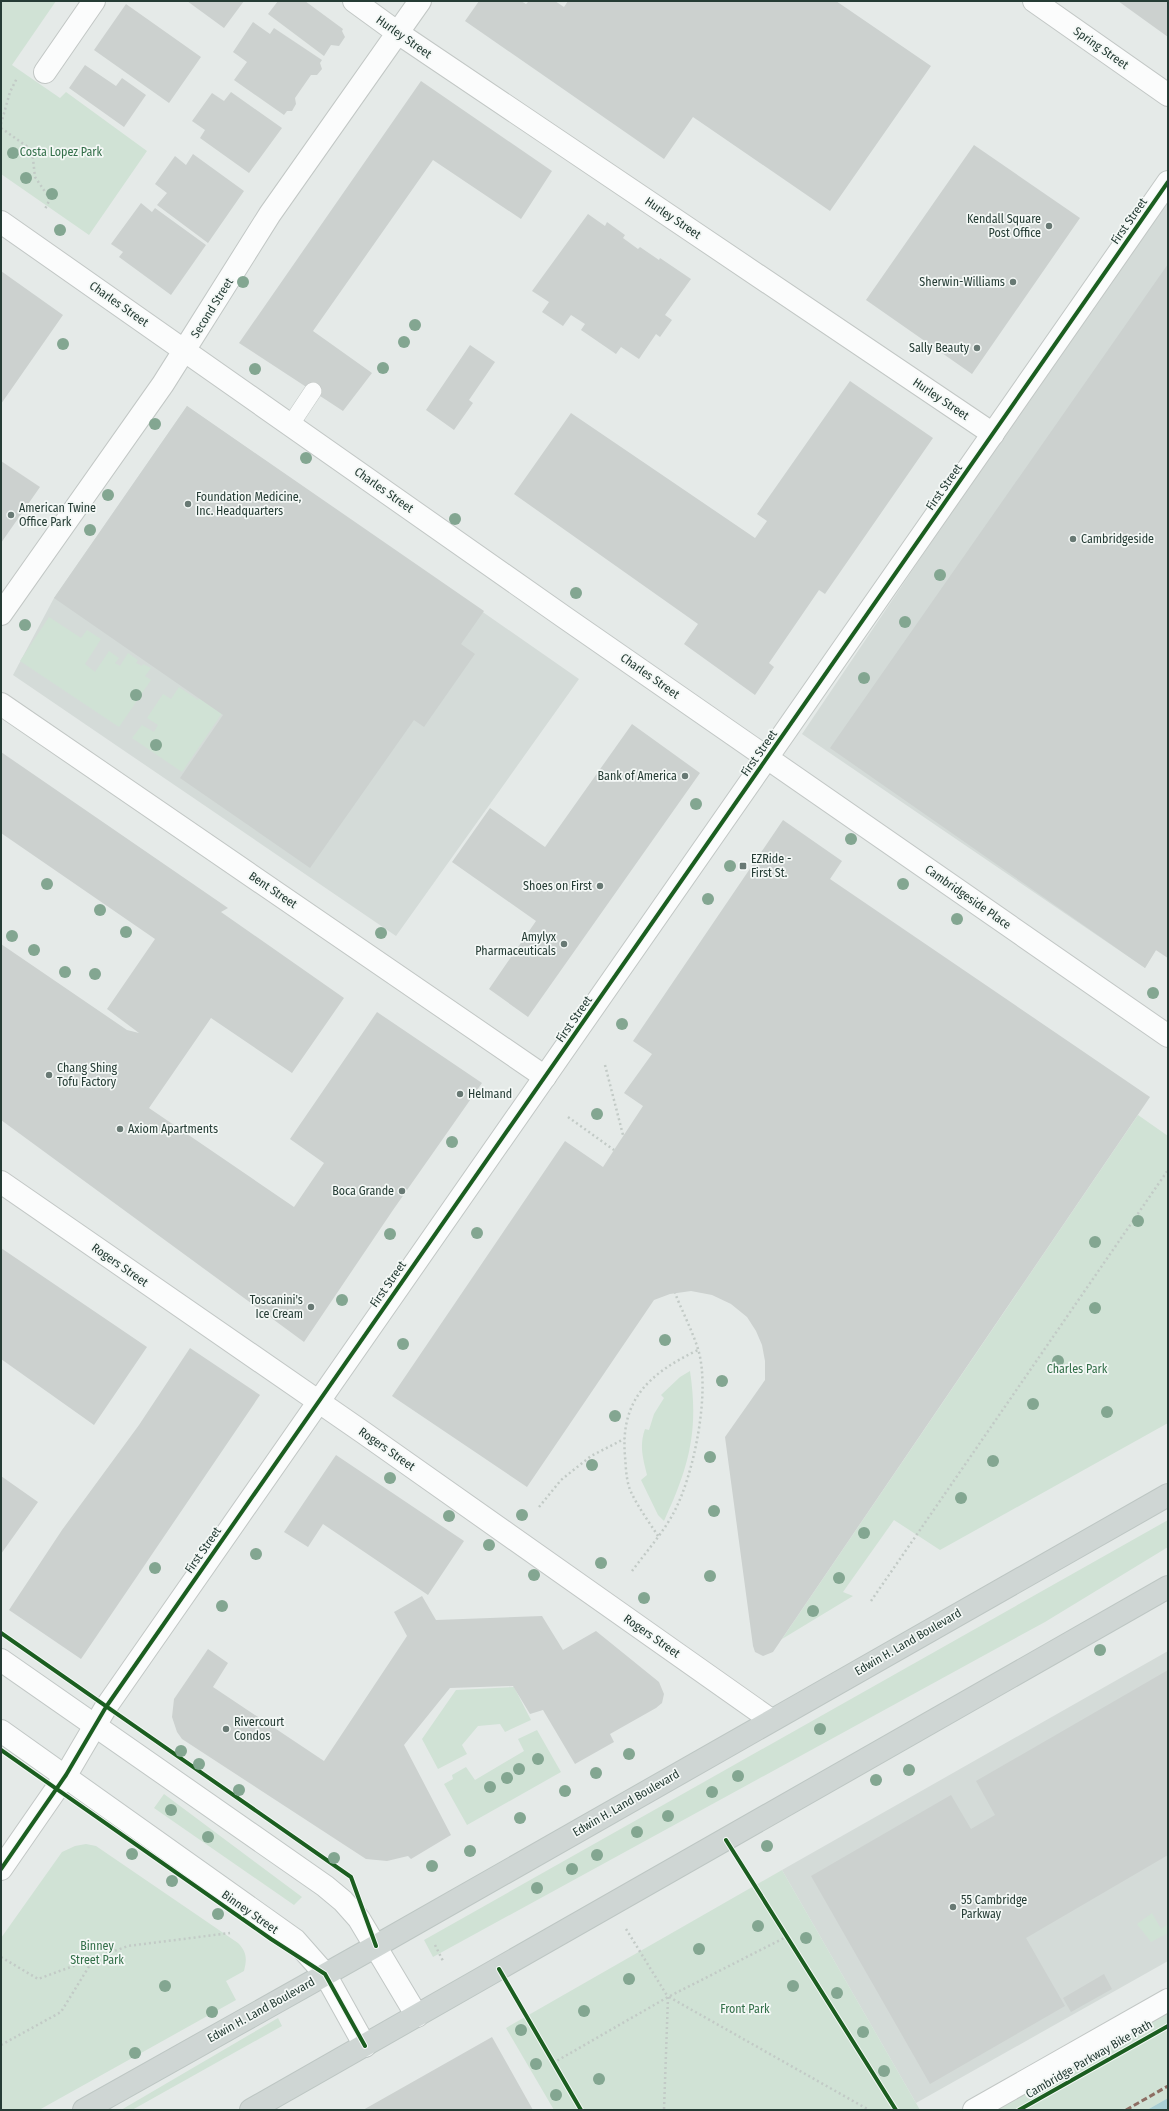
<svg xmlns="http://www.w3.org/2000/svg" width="1169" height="2111" font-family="'Fira Sans Condensed',sans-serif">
<rect width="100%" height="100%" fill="#e5eae8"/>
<path fill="#d4dbd8" d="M 1168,191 L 1168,958 L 1156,950 L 1145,968 L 802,734 Z
M 187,406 L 579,679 L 396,936 L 13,675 L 54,598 Z
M 1168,1651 L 1168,1961 L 916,2103 L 782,1870 Z"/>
<path fill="#d0e2d5" d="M 1,1 L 56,1 L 12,65 L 60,98 L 66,92 L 147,151 L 89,235 L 1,174 Z
M 49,617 L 81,638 L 87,630 L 101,639 L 85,664 L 95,672 L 109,651 L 119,658 L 115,663 L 120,666 L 128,653 L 138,660 L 136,663 L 142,666 L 143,664 L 151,668 L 145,676 L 151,680 L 119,727 L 20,661 Z
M 179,687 L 198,700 L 204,692 L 229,703 L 182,772 L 132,738 L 142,725 L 154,732 L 158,725 L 147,718 L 163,694 L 171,699 Z
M 1138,1115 L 1168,1136 L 1168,1423 L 940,1550 L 894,1520 L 843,1592 L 853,1596 L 782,1639 Z
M 690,1371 C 699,1431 689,1467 664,1521 L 658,1515 L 641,1480 L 647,1475 C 643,1458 639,1446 645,1429 L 649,1430 L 654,1414 L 664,1398 L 661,1395 L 680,1377 Z
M 1168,1520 L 1168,1547 L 1045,1622 L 433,1957 L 424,1940 Z
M 514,1687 L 531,1720 L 505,1732 L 500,1724 L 478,1726 L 462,1745 L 467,1754 L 438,1769 L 422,1739 L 456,1690 Z
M 537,1730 L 561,1772 L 467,1825 L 444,1784 L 453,1779 L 452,1775 L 466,1767 L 475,1780 L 524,1751 L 518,1739 Z
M 164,1794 L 302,1897 L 294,1905 L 154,1808 Z
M 86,1844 L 96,1846 L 238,1943 C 247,1952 247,1959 244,1971 L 226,1981 L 236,2000 L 39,2110 L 1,2110 L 1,1938 L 62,1852 L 75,1846 Z
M 782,1870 L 920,2110 L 554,2110 L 506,2028 Z
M 1152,1913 L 1161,1929 L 1168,1924 L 1168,1933 L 1151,1942 L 1137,1924 Z
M 1168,2012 L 1168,2098 L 1147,2110 L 995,2110 Z
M 278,2018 L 282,2026 L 132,2110 L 121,2110 Z"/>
<path fill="#aacfd4" d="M 1168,2098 L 1168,2110 L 1147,2110 Z"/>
<path fill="#ccd1cf" d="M 187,1 L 244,1 L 224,28 Z
M 278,1 L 305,1 L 343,29 L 342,31 L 345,37 L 339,46 L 331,45 L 324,56 L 268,14 Z
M 479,1 L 521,1 L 526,4 L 529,1 L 555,1 L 564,7 L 568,1 L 836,1 L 931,66 L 830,211 L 693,117 L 664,159 L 465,21 Z
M 1118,1 L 1168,1 L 1168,37 Z
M 126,4 L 201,57 L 169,103 L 94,50 Z
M 253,22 L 270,34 L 274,28 L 322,60 L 320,63 L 322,69 L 317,75 L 311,75 L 295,98 L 296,104 L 292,111 L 287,111 L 284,115 L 234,80 L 247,62 L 233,52 Z
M 85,65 L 116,86 L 122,78 L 146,95 L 124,127 L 69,88 Z
M 421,81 L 552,171 L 521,219 L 433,160 L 313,331 L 372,373 L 343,411 L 239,343 Z
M 231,92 L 282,128 L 249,173 L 200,138 L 205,130 L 192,121 L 212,93 L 224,101 Z
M 974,145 L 1080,218 L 972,374 L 866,300 Z
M 193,154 L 244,191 L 208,243 L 157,205 L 167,193 L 155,184 L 175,156 L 186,165 Z
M 141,203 L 152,212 L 155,208 L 206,245 L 171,295 L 119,257 L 123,252 L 111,244 Z
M 588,214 L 605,226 L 607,222 L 625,235 L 623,238 L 638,249 L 640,247 L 659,260 L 660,258 L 691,279 L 665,315 L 672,320 L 660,337 L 656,334 L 639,359 L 621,347 L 616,354 L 581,330 L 585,324 L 571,315 L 563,326 L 542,312 L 549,302 L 532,291 Z
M 1168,264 L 1168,958 L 1156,950 L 1145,968 L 830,748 Z
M 1,271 L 63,315 L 1,404 Z
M 470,345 L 495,362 L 469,400 L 473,403 L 454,430 L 426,410 Z
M 850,381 L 933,438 L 825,594 L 819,590 L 769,663 L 774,667 L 755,695 L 684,644 L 698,624 L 514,494 L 571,413 L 755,538 L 767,521 L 757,514 Z
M 187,406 L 484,611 L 461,644 L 475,654 L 424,727 L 414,720 L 310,868 L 180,778 L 223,715 L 54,598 Z
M 1,461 L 40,487 L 1,543 Z
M 632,724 L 700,773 L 528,1017 L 489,989 L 536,921 L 452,862 L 490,808 L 545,847 Z
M 1,752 L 228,908 L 221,912 L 344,998 L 292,1073 L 211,1018 L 149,1108 L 294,1207 L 324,1163 L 290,1139 L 377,1012 L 482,1083 L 393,1210 L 304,1342 L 1,1120 L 1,944 L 127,1030 L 139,1033 L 107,1009 L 155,939 L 1,833 Z
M 783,820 L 842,861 L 830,879 L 1150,1097 L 773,1652 L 763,1656 L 755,1652 L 753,1646 L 725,1437 L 765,1380 L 765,1361 L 762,1345 L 756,1331 L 747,1317 L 731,1304 L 712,1295 L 691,1291 L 670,1294 L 654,1300 L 527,1487 L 392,1396 L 565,1141 L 603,1167 L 614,1150 L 643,1106 L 624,1093 L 652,1054 L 633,1041 Z
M 1,1248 L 147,1347 L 94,1425 L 1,1359 Z
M 190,1348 L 260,1395 L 81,1659 L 9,1610 L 62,1530 L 139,1425 Z
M 336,1455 L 464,1541 L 428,1595 L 323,1524 L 308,1547 L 284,1532 Z
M 1,1476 L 38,1502 L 1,1554 Z
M 422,1596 L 436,1620 L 542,1616 L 563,1650 L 596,1631 L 659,1682 L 664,1694 L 662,1703 L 656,1708 L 610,1734 L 614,1742 L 575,1764 L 543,1710 L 530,1714 L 513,1686 L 450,1688 L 404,1745 L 451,1835 L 411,1859 L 408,1856 L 387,1861 L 366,1859 L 182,1739 L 177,1732 L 172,1717 L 174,1699 L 208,1649 L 228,1663 L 213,1687 L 324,1761 L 407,1636 L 394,1612 Z
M 1168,1670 L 1168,1855 L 1026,1938 L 1065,2006 L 930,2084 L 811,1876 L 951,1795 L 971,1829 L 995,1815 L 976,1781 Z
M 1104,1974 L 1112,1989 L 1071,2012 L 1063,1998 Z
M 492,2037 L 533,2110 L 363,2110 Z"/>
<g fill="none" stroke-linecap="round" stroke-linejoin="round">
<g stroke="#c2c7c5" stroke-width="18">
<path id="service" d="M 291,424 L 313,391"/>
</g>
<g stroke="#c2c7c5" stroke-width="24">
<path id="minor" d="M 354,1 L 398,33 L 993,434
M 1034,1 L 1168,95
M 45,72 L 94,1
M 1,614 L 163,384 L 270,214 L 420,1
M 1,704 L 545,1077
M 1,1182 L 364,1433 L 771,1720
M 974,2110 L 1168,2000"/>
</g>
<g stroke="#c2c7c5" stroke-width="24">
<path id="tertiary" d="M 1,222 L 564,617 L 1168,1036
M 1,1869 L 66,1775 L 106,1707 L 1168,182"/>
</g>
<g stroke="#c1c7c5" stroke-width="24">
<path id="secondary" d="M 1,1660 L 325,1886 L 343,1901 L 359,1919 L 417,2016
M 1,1731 L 295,1940 L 325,1974 L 365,2046"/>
</g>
<g stroke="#bdc6c3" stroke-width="24">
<path id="primary" d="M 84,2110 L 376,1946 L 1168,1495
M 251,2110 L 1168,1587"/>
</g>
<path stroke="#c2cac6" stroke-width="2.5" stroke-dasharray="2 3" stroke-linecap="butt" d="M 1,124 L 10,92 L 17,78
M 1,128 L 32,150 L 35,177 L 50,199 L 45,209
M 605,1065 L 623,1135
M 568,1117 L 614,1150
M 539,1507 L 561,1480 L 591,1456 L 624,1439
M 658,1536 C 649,1522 638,1507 631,1492 C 626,1481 626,1468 625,1456 C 620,1399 650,1373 698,1350
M 632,1571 C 646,1552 662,1534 673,1514 C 694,1476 711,1391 698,1349 C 692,1330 682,1311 675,1293
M 871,1601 L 1168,1170
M 626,1929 L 668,1997 L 664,2110
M 435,1945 L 443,1961
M 1,1957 L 38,1979 L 128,1946 L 230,1933
M 669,1997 L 869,2110
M 1,2045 L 61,2012 L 93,1960
M 553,2063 L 668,1997 L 786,1937"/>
<use href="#service" stroke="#fbfcfc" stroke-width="17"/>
<use href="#minor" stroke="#fbfcfc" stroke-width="22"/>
<use href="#tertiary" stroke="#fbfcfc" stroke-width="22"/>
<use href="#secondary" stroke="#fbfcfc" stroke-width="22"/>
<use href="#primary" stroke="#cfd6d4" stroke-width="22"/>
<path stroke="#8d6e63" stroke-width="3" stroke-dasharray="6 3" stroke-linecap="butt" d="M 1126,2110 L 1168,2086"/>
<g stroke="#f4f8f6" stroke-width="6">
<path id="cycleway" d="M 1,1633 L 351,1877 L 376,1946
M 1,1750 L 271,1939 L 325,1974 L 365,2046
M 726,1840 L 896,2110
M 1,1869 L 66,1775 L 106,1707 L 1168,182
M 499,1969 L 581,2110
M 1019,2110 L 1168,2026"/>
</g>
<use href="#cycleway" stroke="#1b5e20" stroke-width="4"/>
</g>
<g fill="#83a691">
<circle cx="13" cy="153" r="6"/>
<circle cx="26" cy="178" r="6"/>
<circle cx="52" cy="194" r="6"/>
<circle cx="60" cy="230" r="6"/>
<circle cx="243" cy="282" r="6"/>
<circle cx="415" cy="325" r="6"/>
<circle cx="404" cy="342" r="6"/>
<circle cx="63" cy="344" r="6"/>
<circle cx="383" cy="368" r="6"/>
<circle cx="255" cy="369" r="6"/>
<circle cx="155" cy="424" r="6"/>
<circle cx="306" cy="458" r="6"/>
<circle cx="108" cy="495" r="6"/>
<circle cx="455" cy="519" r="6"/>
<circle cx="90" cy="530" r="6"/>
<circle cx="940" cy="575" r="6"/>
<circle cx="576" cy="593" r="6"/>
<circle cx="905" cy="622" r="6"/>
<circle cx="25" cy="625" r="6"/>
<circle cx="864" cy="678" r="6"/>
<circle cx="136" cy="695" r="6"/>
<circle cx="156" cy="745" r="6"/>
<circle cx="696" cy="804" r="6"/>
<circle cx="851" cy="839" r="6"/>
<circle cx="730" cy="866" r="6"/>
<circle cx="47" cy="884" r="6"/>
<circle cx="903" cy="884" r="6"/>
<circle cx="708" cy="899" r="6"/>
<circle cx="100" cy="910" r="6"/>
<circle cx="957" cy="919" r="6"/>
<circle cx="126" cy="932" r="6"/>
<circle cx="381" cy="933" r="6"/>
<circle cx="12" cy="936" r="6"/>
<circle cx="34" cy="950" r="6"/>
<circle cx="65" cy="972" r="6"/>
<circle cx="95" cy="974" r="6"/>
<circle cx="1153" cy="993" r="6"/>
<circle cx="622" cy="1024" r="6"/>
<circle cx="597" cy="1114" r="6"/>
<circle cx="452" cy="1142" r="6"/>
<circle cx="1138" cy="1221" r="6"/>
<circle cx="477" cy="1233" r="6"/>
<circle cx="390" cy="1234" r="6"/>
<circle cx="1095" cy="1242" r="6"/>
<circle cx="342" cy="1300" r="6"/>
<circle cx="1095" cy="1308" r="6"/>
<circle cx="665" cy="1340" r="6"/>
<circle cx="403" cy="1344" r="6"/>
<circle cx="1058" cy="1361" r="6"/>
<circle cx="722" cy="1381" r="6"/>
<circle cx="1033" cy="1404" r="6"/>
<circle cx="1107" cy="1412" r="6"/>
<circle cx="615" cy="1416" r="6"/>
<circle cx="710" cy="1457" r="6"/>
<circle cx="993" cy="1461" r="6"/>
<circle cx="592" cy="1465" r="6"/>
<circle cx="390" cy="1478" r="6"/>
<circle cx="961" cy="1498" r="6"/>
<circle cx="714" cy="1511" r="6"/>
<circle cx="522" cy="1515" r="6"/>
<circle cx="449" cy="1516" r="6"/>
<circle cx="864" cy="1533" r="6"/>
<circle cx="489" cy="1545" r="6"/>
<circle cx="256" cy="1554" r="6"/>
<circle cx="601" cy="1563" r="6"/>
<circle cx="155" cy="1568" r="6"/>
<circle cx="534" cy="1575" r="6"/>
<circle cx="710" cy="1576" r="6"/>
<circle cx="839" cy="1578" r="6"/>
<circle cx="644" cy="1598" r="6"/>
<circle cx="222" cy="1606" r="6"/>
<circle cx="813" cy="1611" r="6"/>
<circle cx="1100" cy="1650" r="6"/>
<circle cx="820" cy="1729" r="6"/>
<circle cx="181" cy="1751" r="6"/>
<circle cx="629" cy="1754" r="6"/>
<circle cx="538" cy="1759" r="6"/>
<circle cx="199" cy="1764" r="6"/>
<circle cx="519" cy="1769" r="6"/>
<circle cx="909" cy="1770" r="6"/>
<circle cx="596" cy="1773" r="6"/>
<circle cx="738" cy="1776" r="6"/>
<circle cx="507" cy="1778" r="6"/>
<circle cx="876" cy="1780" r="6"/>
<circle cx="490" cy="1787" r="6"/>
<circle cx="239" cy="1790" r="6"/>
<circle cx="565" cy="1791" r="6"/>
<circle cx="712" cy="1792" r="6"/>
<circle cx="171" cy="1810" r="6"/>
<circle cx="668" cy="1816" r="6"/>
<circle cx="520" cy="1818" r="6"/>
<circle cx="637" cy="1832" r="6"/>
<circle cx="208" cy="1837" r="6"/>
<circle cx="767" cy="1846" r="6"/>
<circle cx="470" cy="1851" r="6"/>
<circle cx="132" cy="1854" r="6"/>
<circle cx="597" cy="1855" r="6"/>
<circle cx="334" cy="1858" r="6"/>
<circle cx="432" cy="1866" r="6"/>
<circle cx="572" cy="1869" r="6"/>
<circle cx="172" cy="1881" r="6"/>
<circle cx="537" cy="1888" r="6"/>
<circle cx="218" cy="1914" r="6"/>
<circle cx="758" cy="1926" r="6"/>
<circle cx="806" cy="1938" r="6"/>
<circle cx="699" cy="1949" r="6"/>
<circle cx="629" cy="1979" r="6"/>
<circle cx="165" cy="1986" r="6"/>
<circle cx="793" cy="1986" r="6"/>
<circle cx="837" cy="1993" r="6"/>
<circle cx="584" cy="2011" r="6"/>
<circle cx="212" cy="2012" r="6"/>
<circle cx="521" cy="2030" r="6"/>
<circle cx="863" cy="2032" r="6"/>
<circle cx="135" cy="2053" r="6"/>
<circle cx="536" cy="2064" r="6"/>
<circle cx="884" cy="2071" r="6"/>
<circle cx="599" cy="2079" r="6"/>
<circle cx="556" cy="2095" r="6"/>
</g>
<g fill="#687974" stroke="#f4f8f6" stroke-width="1.5">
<circle cx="1049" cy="226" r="4"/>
<circle cx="1013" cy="282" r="4"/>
<circle cx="977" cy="348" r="4"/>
<circle cx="188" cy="504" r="4"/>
<circle cx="11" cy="515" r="4"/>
<circle cx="1073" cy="539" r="4"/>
<circle cx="685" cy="776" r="4"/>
<rect x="739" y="862" width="8" height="8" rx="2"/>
<circle cx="600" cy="886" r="4"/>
<circle cx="564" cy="944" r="4"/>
<circle cx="49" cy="1075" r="4"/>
<circle cx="460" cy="1094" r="4"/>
<circle cx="120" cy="1129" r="4"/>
<circle cx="402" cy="1191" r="4"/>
<circle cx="311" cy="1307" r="4"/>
<circle cx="226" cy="1729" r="4"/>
<circle cx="953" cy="1907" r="4"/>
</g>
<g text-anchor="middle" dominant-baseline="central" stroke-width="3.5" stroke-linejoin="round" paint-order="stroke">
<g font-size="12" fill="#253c35" stroke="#f4f8f6">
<text transform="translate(404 37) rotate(35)">Hurley Street</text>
<text transform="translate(1101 48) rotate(35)">Spring Street</text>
<text transform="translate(673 218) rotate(34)">Hurley Street</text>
<text transform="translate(1129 221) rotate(-55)">First Street</text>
<text transform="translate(119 304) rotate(35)">Charles Street</text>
<text transform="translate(212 308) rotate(-58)">Second Street</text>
<text transform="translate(941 399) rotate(34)">Hurley Street</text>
<text transform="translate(944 487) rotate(-55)">First Street</text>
<text transform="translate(384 490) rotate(35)">Charles Street</text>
<text transform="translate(650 676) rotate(35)">Charles Street</text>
<text transform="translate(759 753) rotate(-55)">First Street</text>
<text transform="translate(273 890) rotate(34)">Bent Street</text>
<text transform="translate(968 897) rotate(35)">Cambridgeside Place</text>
<text transform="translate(574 1019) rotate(-55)">First Street</text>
<text transform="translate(120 1265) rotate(35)">Rogers Street</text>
<text transform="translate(388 1284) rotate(-55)">First Street</text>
<text transform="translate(387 1449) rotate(35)">Rogers Street</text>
<text transform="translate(203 1550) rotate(-55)">First Street</text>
<text transform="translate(652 1636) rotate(35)">Rogers Street</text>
<text transform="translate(908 1642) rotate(-30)">Edwin H. Land Boulevard</text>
<text transform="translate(626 1803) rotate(-30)">Edwin H. Land Boulevard</text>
<text transform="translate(250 1912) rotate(35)">Binney Street</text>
<text transform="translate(261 2010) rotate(-29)">Edwin H. Land Boulevard</text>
<text transform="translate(1089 2059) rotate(-30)">Cambridge Parkway Bike Path</text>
</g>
<g font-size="12" fill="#336f49" stroke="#f4f8f6">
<text x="61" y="152">Costa Lopez Park</text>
<text x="1077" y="1369">Charles Park</text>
<text x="97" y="1946">Binney<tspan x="97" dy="14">Street Park</tspan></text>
<text x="745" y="2009">Front Park</text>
</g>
<g font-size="12" fill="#253c35" stroke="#f4f8f6" text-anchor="start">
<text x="1041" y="219" text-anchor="end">Kendall Square<tspan x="1041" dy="14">Post Office</tspan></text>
<text x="1005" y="282" text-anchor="end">Sherwin-Williams</text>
<text x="969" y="348" text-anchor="end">Sally Beauty</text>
<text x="196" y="497">Foundation Medicine,<tspan x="196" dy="14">Inc. Headquarters</tspan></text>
<text x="19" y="508">American Twine<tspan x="19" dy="14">Office Park</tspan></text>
<text x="1081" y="539">Cambridgeside</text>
<text x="677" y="776" text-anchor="end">Bank of America</text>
<text x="751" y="859">EZRide -<tspan x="751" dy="14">First St.</tspan></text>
<text x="592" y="886" text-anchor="end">Shoes on First</text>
<text x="556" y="937" text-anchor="end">Amylyx<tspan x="556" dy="14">Pharmaceuticals</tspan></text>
<text x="57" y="1068">Chang Shing<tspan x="57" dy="14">Tofu Factory</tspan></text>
<text x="468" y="1094">Helmand</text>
<text x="128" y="1129">Axiom Apartments</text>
<text x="394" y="1191" text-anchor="end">Boca Grande</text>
<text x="303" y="1300" text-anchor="end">Toscanini's<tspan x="303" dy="14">Ice Cream</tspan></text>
<text x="234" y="1722">Rivercourt<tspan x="234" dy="14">Condos</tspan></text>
<text x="961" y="1900">55 Cambridge<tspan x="961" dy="14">Parkway</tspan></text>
</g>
</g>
<rect width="1169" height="2111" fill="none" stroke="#253c35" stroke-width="4"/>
</svg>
